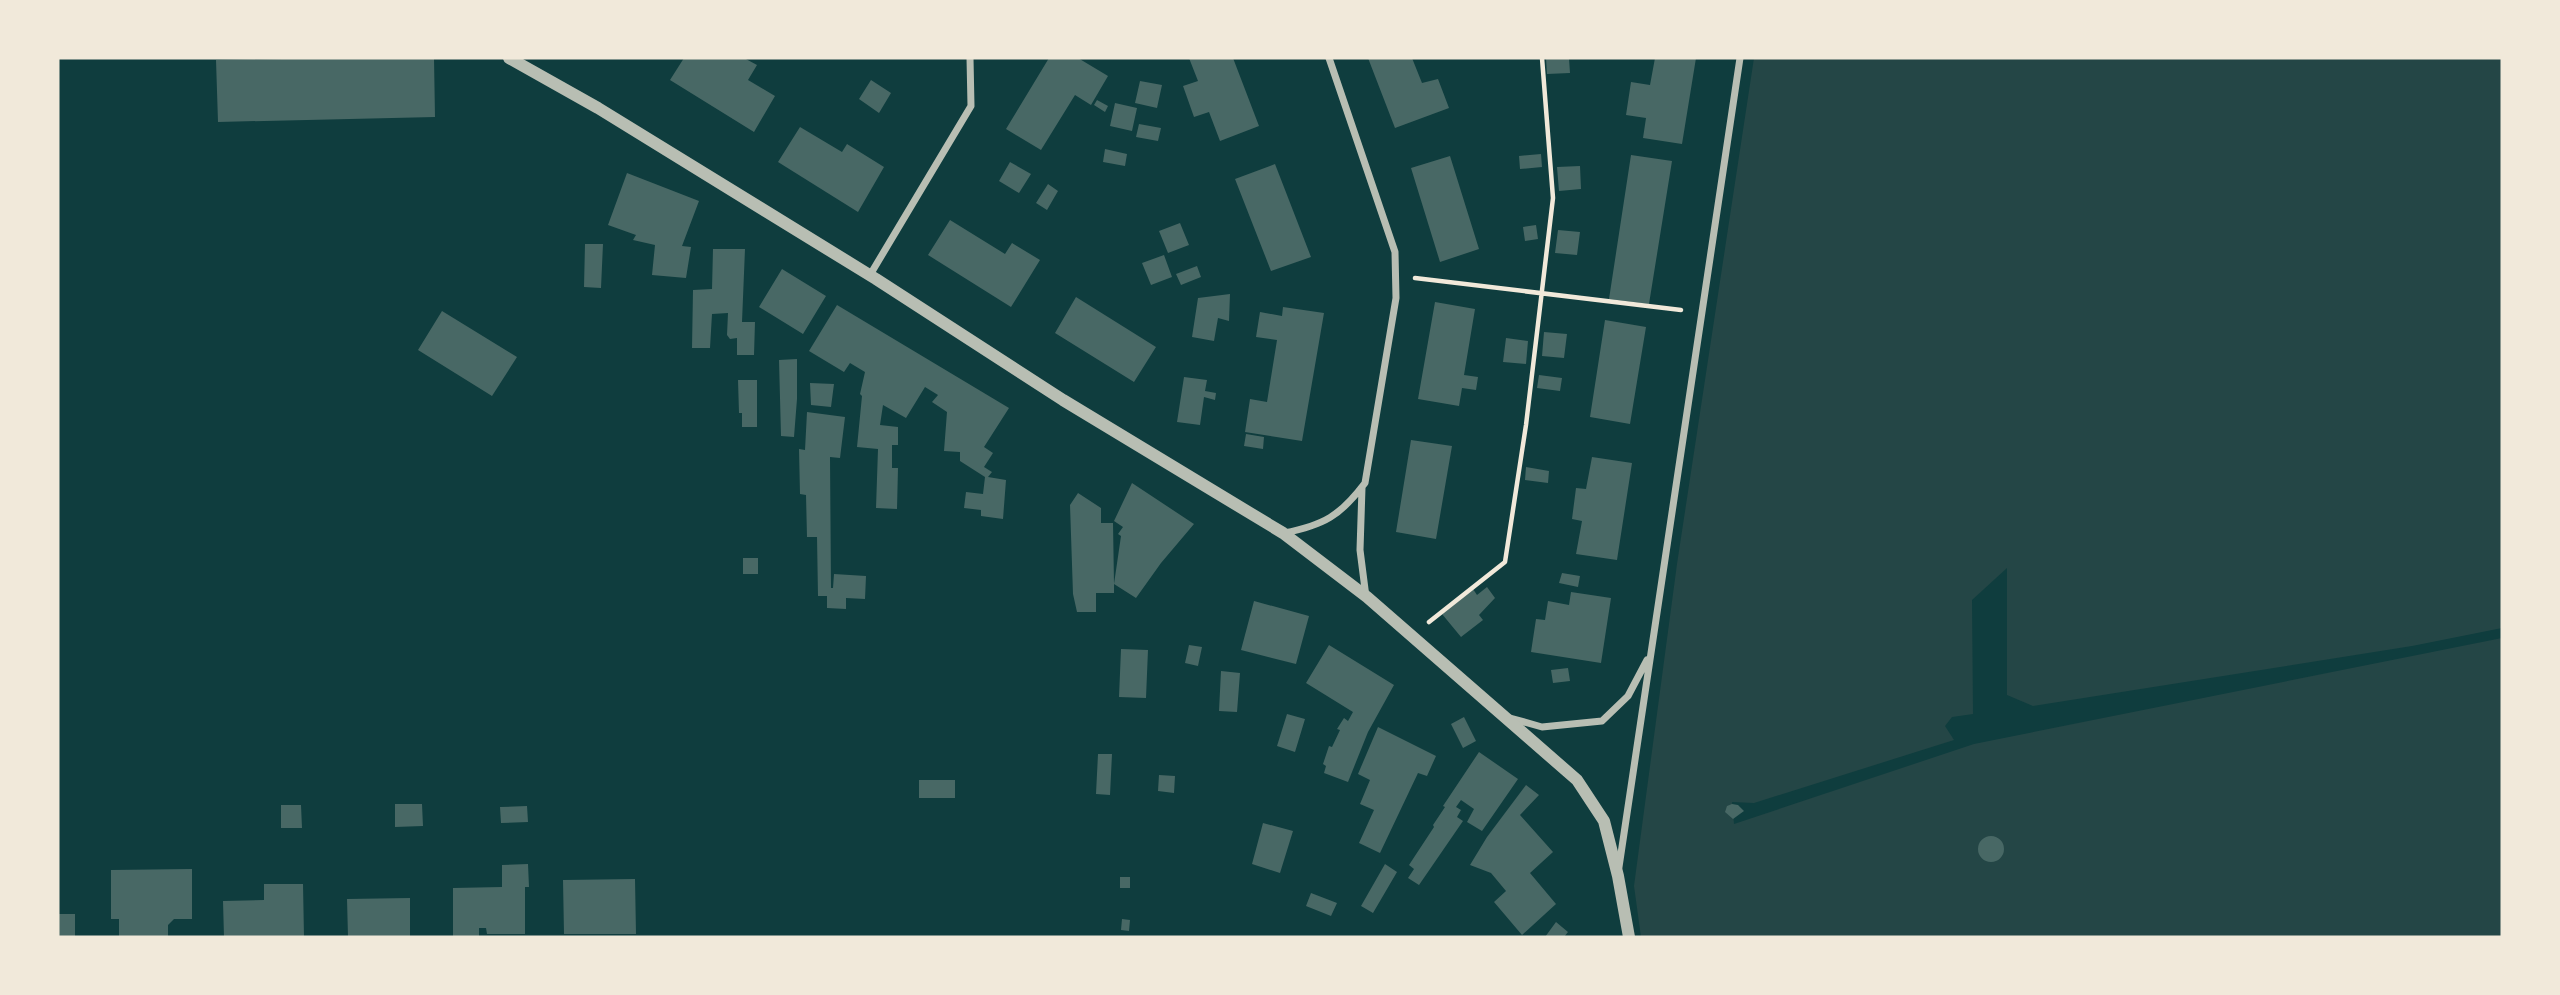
<svg xmlns="http://www.w3.org/2000/svg" width="2560" height="995" font-family="'IBM Plex Sans',sans-serif">
<rect width="100%" height="100%" fill="#0f3d3e"/>
<path fill="#244646" d="M 1754,58 L 2502,58 L 2502,628 L 2412,646 L 2033,706 L 2007,695 L 2007,568 L 1972,600 L 1973,714 L 1952,717 L 1945,726 L 1954,740 L 1754,803 L 1732,802 L 1734,824 L 1974,744 L 2502,638 L 2502,937 L 1641,937 L 1634,886 L 1677,564 Z"/>
<path fill="#486865" d="M 342,58 L 434,58 L 435,117 L 218,122 L 216,60 Z
M 684,58 L 744,58 L 757,65 L 748,80 L 775,96 L 754,132 L 670,80 Z
M 1049,58 L 1078,58 L 1108,76 L 1091,105 L 1075,95 L 1041,150 L 1006,129 Z
M 1189,58 L 1233,58 L 1259,126 L 1220,141 L 1209,112 L 1194,117 L 1183,86 L 1198,81 Z
M 1368,58 L 1412,58 L 1422,83 L 1438,79 L 1449,108 L 1395,128 Z
M 1546,58 L 1569,58 L 1570,73 L 1547,74 Z
M 1655,58 L 1696,58 L 1682,144 L 1643,138 L 1646,118 L 1626,115 L 1631,82 L 1650,85 Z
M 871,80 L 891,93 L 879,113 L 859,99 Z
M 1140,81 L 1162,85 L 1157,108 L 1135,103 Z
M 1097,100 L 1108,106 L 1105,112 L 1094,105 Z
M 1115,103 L 1137,108 L 1132,131 L 1110,126 Z
M 1139,124 L 1161,128 L 1158,141 L 1136,137 Z
M 800,127 L 842,152 L 847,144 L 884,167 L 858,212 L 778,162 Z
M 1105,149 L 1127,154 L 1125,166 L 1103,162 Z
M 1541,154 L 1542,167 L 1520,169 L 1519,156 Z
M 1631,155 L 1672,161 L 1649,304 L 1609,299 Z
M 1450,156 L 1479,249 L 1440,262 L 1411,168 Z
M 1010,162 L 1031,174 L 1019,193 L 999,181 Z
M 1275,164 L 1311,257 L 1271,271 L 1235,179 Z
M 1580,166 L 1581,189 L 1559,191 L 1557,167 Z
M 627,173 L 699,201 L 682,246 L 691,247 L 686,278 L 652,275 L 655,245 L 633,240 L 636,235 L 608,225 Z
M 1048,184 L 1058,191 L 1047,210 L 1036,203 Z
M 950,220 L 1005,254 L 1012,243 L 1040,260 L 1011,307 L 928,255 Z
M 1180,223 L 1189,245 L 1168,253 L 1159,231 Z
M 1536,225 L 1538,239 L 1525,241 L 1523,227 Z
M 1558,230 L 1580,232 L 1577,255 L 1555,253 Z
M 585,244 L 603,244 L 601,288 L 584,287 Z
M 713,249 L 745,249 L 742,322 L 755,322 L 754,355 L 737,355 L 737,338 L 730,339 L 727,335 L 728,313 L 712,314 L 710,348 L 692,348 L 693,290 L 712,289 Z
M 1164,255 L 1172,277 L 1151,285 L 1142,263 Z
M 1197,266 L 1201,277 L 1181,285 L 1176,274 Z
M 782,269 L 826,296 L 803,334 L 759,307 Z
M 1230,294 L 1229,321 L 1218,318 L 1214,341 L 1192,337 L 1198,298 Z
M 1076,297 L 1156,347 L 1134,382 L 1055,333 Z
M 1435,302 L 1475,309 L 1464,375 L 1478,377 L 1476,390 L 1462,388 L 1459,406 L 1418,399 Z
M 837,305 L 1009,408 L 984,447 L 993,453 L 984,467 L 992,472 L 988,477 L 1006,480 L 1003,519 L 981,516 L 981,510 L 964,508 L 966,492 L 983,494 L 985,477 L 960,461 L 960,452 L 944,451 L 947,412 L 932,402 L 938,395 L 925,387 L 906,418 L 883,405 L 880,425 L 898,427 L 898,445 L 892,445 L 892,468 L 898,468 L 897,509 L 876,508 L 878,449 L 857,447 L 862,396 L 860,394 L 865,372 L 850,363 L 844,372 L 809,351 Z
M 1283,307 L 1324,313 L 1302,441 L 1245,432 L 1250,399 L 1267,402 L 1277,340 L 1256,337 L 1260,312 L 1282,316 Z
M 442,311 L 517,357 L 492,396 L 418,350 Z
M 1605,320 L 1646,327 L 1630,424 L 1590,417 Z
M 1544,332 L 1567,334 L 1564,358 L 1542,356 Z
M 1506,338 L 1528,341 L 1526,364 L 1503,362 Z
M 797,359 L 797,399 L 794,437 L 781,436 L 779,360 Z
M 1539,375 L 1562,378 L 1560,391 L 1537,388 Z
M 1184,377 L 1207,380 L 1205,391 L 1216,393 L 1215,400 L 1204,397 L 1200,425 L 1177,422 Z
M 738,380 L 757,380 L 757,427 L 742,427 L 742,413 L 739,413 Z
M 810,383 L 834,384 L 831,407 L 811,405 Z
M 807,412 L 845,417 L 840,458 L 830,457 L 831,588 L 833,588 L 834,574 L 866,576 L 865,599 L 846,598 L 846,609 L 827,608 L 827,596 L 818,596 L 817,537 L 807,537 L 806,495 L 800,494 L 799,449 L 805,450 Z
M 1246,434 L 1264,437 L 1263,449 L 1244,446 Z
M 1411,440 L 1452,446 L 1436,539 L 1396,532 Z
M 1592,457 L 1632,463 L 1617,560 L 1576,554 L 1582,521 L 1572,519 L 1576,488 L 1586,489 Z
M 1526,467 L 1549,471 L 1548,483 L 1525,480 Z
M 1132,483 L 1194,524 L 1161,563 L 1136,598 L 1114,584 L 1114,593 L 1096,593 L 1096,612 L 1077,612 L 1073,594 L 1070,505 L 1078,493 L 1101,508 L 1101,523 L 1113,523 L 1114,584 L 1121,536 L 1118,534 L 1123,527 L 1114,521 Z
M 743,558 L 758,558 L 758,574 L 743,574 Z
M 1562,573 L 1580,576 L 1578,587 L 1559,583 Z
M 1487,587 L 1495,598 L 1479,615 L 1483,620 L 1461,637 L 1442,614 L 1473,589 L 1477,595 Z
M 1571,592 L 1611,598 L 1601,663 L 1531,652 L 1536,619 L 1545,620 L 1548,601 L 1569,605 Z
M 1254,601 L 1309,616 L 1296,664 L 1241,650 Z
M 1189,645 L 1202,647 L 1198,666 L 1185,663 Z
M 1329,645 L 1394,685 L 1368,732 L 1348,782 L 1324,773 L 1326,766 L 1323,764 L 1329,746 L 1332,747 L 1340,730 L 1337,729 L 1344,718 L 1348,721 L 1353,712 L 1306,683 Z
M 1121,649 L 1148,650 L 1146,698 L 1119,697 Z
M 1568,668 L 1570,681 L 1553,683 L 1551,670 Z
M 1221,671 L 1240,673 L 1237,712 L 1219,711 Z
M 1287,714 L 1305,719 L 1295,752 L 1277,746 Z
M 1464,717 L 1476,741 L 1463,748 L 1451,724 Z
M 1378,727 L 1436,756 L 1427,776 L 1418,773 L 1380,853 L 1359,843 L 1374,810 L 1360,804 L 1370,780 L 1358,774 Z
M 1479,752 L 1518,779 L 1482,831 L 1467,822 L 1474,809 L 1461,800 L 1456,807 L 1461,810 L 1457,817 L 1463,821 L 1419,885 L 1408,878 L 1414,869 L 1409,865 L 1434,827 L 1433,825 L 1445,807 L 1443,806 Z
M 1098,754 L 1112,754 L 1110,795 L 1096,794 Z
M 1159,775 L 1175,776 L 1174,793 L 1158,791 Z
M 919,780 L 955,780 L 955,798 L 919,798 Z
M 1526,785 L 1539,795 L 1520,815 L 1553,852 L 1530,873 L 1556,904 L 1522,935 L 1494,902 L 1506,891 L 1491,873 L 1470,865 L 1487,837 Z
M 395,804 L 422,804 L 423,826 L 395,827 Z
M 1732,804 L 1738,805 L 1744,811 L 1733,819 L 1725,812 L 1727,806 Z
M 281,805 L 301,805 L 302,828 L 281,828 Z
M 527,806 L 528,822 L 501,823 L 500,807 Z
M 1263,823 L 1293,831 L 1280,873 L 1252,864 Z
M1978 849a13 13 0 1 1 26 0a13 13 0 1 1-26 0Z
M 528,864 L 529,887 L 525,887 L 525,934 L 487,934 L 486,928 L 479,928 L 479,937 L 453,937 L 453,888 L 502,887 L 502,865 Z
M 1385,864 L 1397,872 L 1373,913 L 1361,906 Z
M 192,869 L 192,919 L 174,919 L 168,925 L 168,937 L 119,937 L 119,919 L 111,919 L 111,870 Z
M 1120,877 L 1130,877 L 1130,888 L 1120,888 Z
M 635,879 L 636,934 L 564,934 L 563,880 Z
M 264,884 L 303,884 L 304,937 L 224,937 L 223,901 L 264,900 Z
M 1311,893 L 1337,903 L 1331,916 L 1306,906 Z
M 410,898 L 410,937 L 348,937 L 347,899 Z
M 58,914 L 75,914 L 75,937 L 58,937 Z
M 1122,919 L 1130,920 L 1129,931 L 1121,930 Z
M 1556,922 L 1568,932 L 1564,937 L 1545,937 Z"/>
<g fill="none" stroke-linecap="round" stroke-linejoin="round">
<path stroke="#f1e9da" stroke-width="4.5" d="M 1415,278 L 1681,310
M 1429,622 L 1505,562 L 1526,425 L 1553,198 L 1542,58"/>
<path stroke="#b8beb3" stroke-width="7" d="M 870,275 L 971,106 L 970,58
M 1362,488 L 1360,550 L 1366,597
M 1284,533 C 1324,525 1340,516 1365,483 L 1396,298 L 1395,252 L 1329,58
M 1510,718 L 1542,727 L 1602,721 L 1628,696 L 1647,660
M 1619,867 L 1740,58"/>
<path stroke="#b8beb3" stroke-width="12" d="M 509,58 L 598,108 L 876,279 L 1063,400 L 1283,533 L 1367,597 L 1577,780 L 1604,821 L 1618,876 L 1629,937"/>
</g>
<rect width="2560" height="995" fill="none" stroke="#f1e9da" stroke-width="119"/>
</svg>
